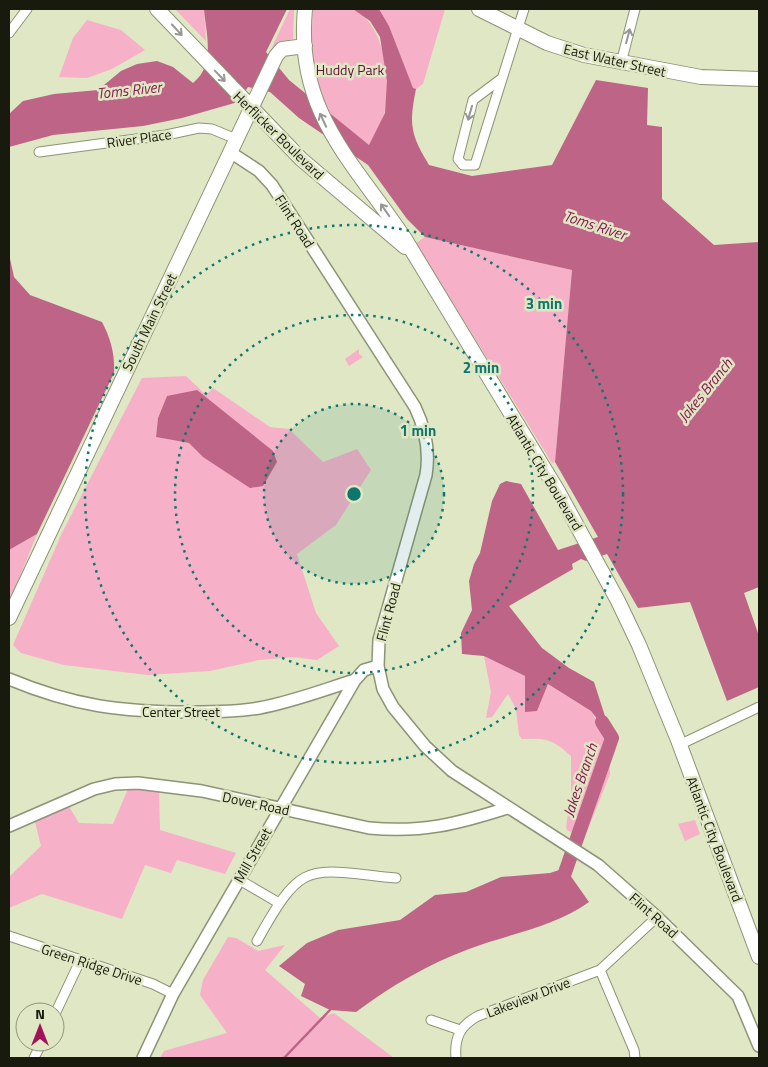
<svg xmlns="http://www.w3.org/2000/svg" width="768" height="1067" font-family="'Titillium Web',sans-serif">
<rect width="100%" height="100%" fill="#dfe7c4"/>
<path fill="#f6b0c7" fill-rule="evenodd" d="M 175,9 L 204,9 L 206,41 Z
M 290,9 L 294,9 L 293,39 L 281,41 L 272,47 Z
M 313,9 C 325,9 345,5 355,10 C 384,25 392,81 385,110 C 383,123 375,134 369,145 C 358,136 344,127 333,116 C 310,93 311,39 313,9 Z
M 379,9 L 445,9 L 423,84 L 416,89 L 413,89 L 389,26 Z
M 87,20 L 121,30 L 145,50 L 112,69 L 87,78 L 59,77 L 73,38 Z
M 425,237 L 572,270 L 555,462 L 552,463 L 416,243 Z
M 359,349 L 359,354 L 363,357 L 349,366 L 345,359 Z
M 186,376 L 206,395 L 213,388 L 270,427 L 289,429 L 323,462 L 357,449 L 371,470 L 336,525 L 297,554 L 316,613 L 339,646 L 317,660 L 293,657 L 259,660 L 210,671 L 148,675 L 64,665 L 21,653 L 13,645 L 62,533 L 142,378 ZM 167,396 L 203,457 L 189,443 L 156,437 L 158,418 Z
M 37,534 L 14,591 L 9,599 L 9,550 Z
M 484,656 L 525,676 L 537,711 L 548,684 L 591,711 L 609,743 L 610,774 L 584,839 L 567,830 L 566,827 L 571,794 L 571,756 C 552,739 547,738 522,739 L 519,735 L 516,709 L 508,694 L 492,717 L 486,718 L 491,692 Z
M 128,789 L 159,790 L 160,830 L 236,853 L 225,874 L 177,860 L 171,873 L 145,865 L 122,919 L 42,894 L 9,908 L 9,877 L 41,846 L 34,818 L 68,805 L 79,823 L 113,824 Z
M 695,820 L 700,834 L 685,841 L 678,824 Z
M 228,937 L 236,938 L 258,951 L 285,945 L 265,970 L 320,1018 L 334,1013 L 394,1058 L 160,1058 L 164,1051 L 227,1033 L 200,995 L 203,980 Z"/>
<path fill="#be6486" d="M 204,9 L 287,9 L 266,52 L 289,80 L 369,145 L 385,113 L 387,81 L 380,37 L 370,21 L 353,9 L 379,9 L 389,26 L 413,88 L 416,89 C 409,124 410,134 429,165 L 472,176 L 552,165 L 596,80 L 648,88 L 647,125 L 662,127 L 662,199 L 714,245 L 759,242 L 759,587 L 744,593 L 759,636 L 759,687 L 727,701 L 690,602 L 638,608 L 607,554 L 586,561 L 581,559 L 572,564 L 573,569 L 509,606 L 542,648 L 569,668 L 594,682 L 612,738 L 591,711 L 548,684 L 537,711 L 525,712 L 525,676 L 484,656 L 462,654 L 461,633 L 472,610 L 469,581 L 474,564 L 480,553 L 492,501 L 500,484 L 506,481 L 521,484 L 558,550 L 598,537 L 555,462 L 572,270 L 425,237 L 407,219 L 368,165 L 299,118 L 270,92 L 248,87 L 238,102 L 182,118 L 143,126 L 53,135 L 9,147 L 9,114 L 23,101 L 54,94 L 98,90 L 121,71 L 137,64 L 157,61 L 173,67 L 193,83 C 216,65 206,34 204,9 Z
M 9,254 L 14,277 L 30,295 L 102,322 C 111,339 115,355 114,373 L 37,534 L 9,550 Z
M 197,390 L 273,451 L 277,462 L 263,486 L 250,488 L 203,457 L 189,443 L 156,437 L 158,418 L 167,396 Z
M 565,868 L 589,902 C 555,927 508,934 469,949 C 428,964 391,986 356,1012 L 330,1010 L 301,996 L 305,984 L 279,966 L 307,943 L 338,930 L 400,920 L 435,895 L 466,892 L 501,877 L 550,873 Z"/>
<g fill="none" stroke-linecap="round" stroke-linejoin="round">
<path stroke="#be6486" stroke-width="2.5" d="M 284,1058 L 330,1010"/>
<path stroke="#be6486" stroke-width="14" d="M 561,884 L 612,738 L 602,722"/>
<g stroke="#8d9475" stroke-width="11">
<path id="minor" d="M 9,33 L 27,9
M 621,63 L 635,9
M 501,79 L 473,100 L 458,159 L 463,165 L 475,165 L 524,9
M 39,152 L 166,135 L 199,128 L 212,129 L 236,139
M 679,745 L 759,707
M 238,879 L 279,903
M 9,936 L 153,984 L 173,994
M 257,941 C 303,858 307,869 396,878
M 600,970 L 634,1050 L 635,1058
M 55,1014 L 80,961
M 431,1020 L 460,1030
M 34,1058 L 42,1042
M 456,1058 C 454,1037 461,1025 478,1016 L 600,970 L 657,917"/>
</g>
<g stroke="#8d9475" stroke-width="14">
<path id="tertiary" d="M 230,152 L 259,171 L 272,185 L 415,407 C 426,430 430,451 426,475 L 379,640 L 378,666 L 383,689 L 393,707 L 425,746 L 452,771 L 598,865 L 657,917 L 738,996 L 759,1046
M 9,679 C 74,706 121,712 191,712 C 214,712 237,712 259,708 C 292,702 323,690 355,680
M 9,826 L 94,789 L 115,784 L 138,783 L 202,791 L 369,828 C 422,833 457,824 507,808
M 143,1058 L 173,994 L 355,680 L 364,670 L 378,666"/>
</g>
<g stroke="#8d9475" stroke-width="16">
<path id="primary" d="M 157,9 L 301,159 L 405,247
M 305,9 C 295,112 353,161 405,239 L 559,493 L 618,601 L 639,645 L 678,740 L 759,957
M 479,9 L 547,43 L 584,55 L 701,77 L 759,79
M 9,618 L 276,56 L 282,49 L 305,46"/>
</g>
<use href="#minor" stroke="#fff" stroke-width="9"/>
<use href="#tertiary" stroke="#fff" stroke-width="11"/>
<use href="#primary" stroke="#fff" stroke-width="14"/>
</g>
<defs><path id="oneway-shaft" d="M-6 0H5M1.5-3L5.5 0L1.5 3" fill="none" stroke-width="1.6" stroke-linecap="round" stroke-linejoin="round" transform="scale(1.25)"/></defs>
<g stroke="#979893">
<use href="#oneway-shaft" transform="translate(177 30) rotate(47)"/>
<use href="#oneway-shaft" transform="translate(628 36) rotate(-75)"/>
<use href="#oneway-shaft" transform="translate(220 76) rotate(46)"/>
<use href="#oneway-shaft" transform="translate(470 113) rotate(106)"/>
<use href="#oneway-shaft" transform="translate(323 120) rotate(-115)"/>
<use href="#oneway-shaft" transform="translate(385 210) rotate(-125)"/>
</g>
<circle cx="354" cy="494" r="90" fill="#0f766e" fill-opacity=".12"/>
<g fill="none" stroke="#0f766e" stroke-width="2.5" stroke-dasharray="2.5 5">
<circle cx="354" cy="494" r="90"/>
<circle cx="354" cy="494" r="179"/>
<circle cx="354" cy="494" r="269"/>
</g>
<g text-anchor="middle" dominant-baseline="central" stroke-width="5" stroke-linejoin="round" paint-order="stroke">
<g font-size="14" fill="#181a0e" stroke="#dfe7c4">
<text transform="translate(615 60) rotate(13)">East Water Street</text>
<text transform="translate(279 135) rotate(44)">Herflicker Boulevard</text>
<text transform="translate(139 138) rotate(-8)">River Place</text>
<text transform="translate(295 221) rotate(57)">Flint Road</text>
<text transform="translate(149 322) rotate(-64)">South Main Street</text>
<text transform="translate(545 472) rotate(59)">Atlantic City Boulevard</text>
<text transform="translate(388 612) rotate(-75)">Flint Road</text>
<text x="181" y="711">Center Street</text>
<text transform="translate(256 803) rotate(12)">Dover Road</text>
<text transform="translate(715 839) rotate(69)">Atlantic City Boulevard</text>
<text transform="translate(252 855) rotate(-60)">Mill Street</text>
<text transform="translate(654 915) rotate(42)">Flint Road</text>
<text transform="translate(92 964) rotate(18)">Green Ridge Drive</text>
<text transform="translate(528 997) rotate(-21)">Lakeview Drive</text>
</g>
<g font-size="14" fill="#620f37" stroke="#dfe7c4">
<text x="350" y="69">Huddy Park</text>
</g>
<g font-size="15" font-style="italic" fill="#881b4f" stroke="#dfe7c4">
<text transform="translate(129 90) rotate(-6)">Toms River</text>
<text transform="translate(595 225) rotate(18)">Toms River</text>
<text transform="translate(705 390) rotate(-51)">Jakes Branch</text>
<text transform="translate(580 780) rotate(-71)">Jakes Branch</text>
</g>
</g>
<circle cx="354" cy="494" r="8" fill="#0f766e" stroke="#dfe7c4" stroke-width="2.5"/>
<g font-size="15" text-anchor="middle" font-weight="bold" fill="#0f766e" stroke="#dfe7c4" stroke-width="5" stroke-linejoin="round" paint-order="stroke">
<text x="544" y="309">3 min</text>
<text x="481" y="373">2 min</text>
<text x="418" y="436">1 min</text>
</g>
<rect width="768" height="1067" fill="none" stroke="#181a0e" stroke-width="20"/>
<g transform="translate(40 1027)"><circle r="24" fill="#dfe7c4" stroke="#8f957b"/>
<path d="M0-4L9 19L0 12L-9 19Z" fill="#a1125b"/>
<text y="-8" font-size="14" font-weight="bold" text-anchor="middle" fill="#181a0e">N</text>
</g>
</svg>
